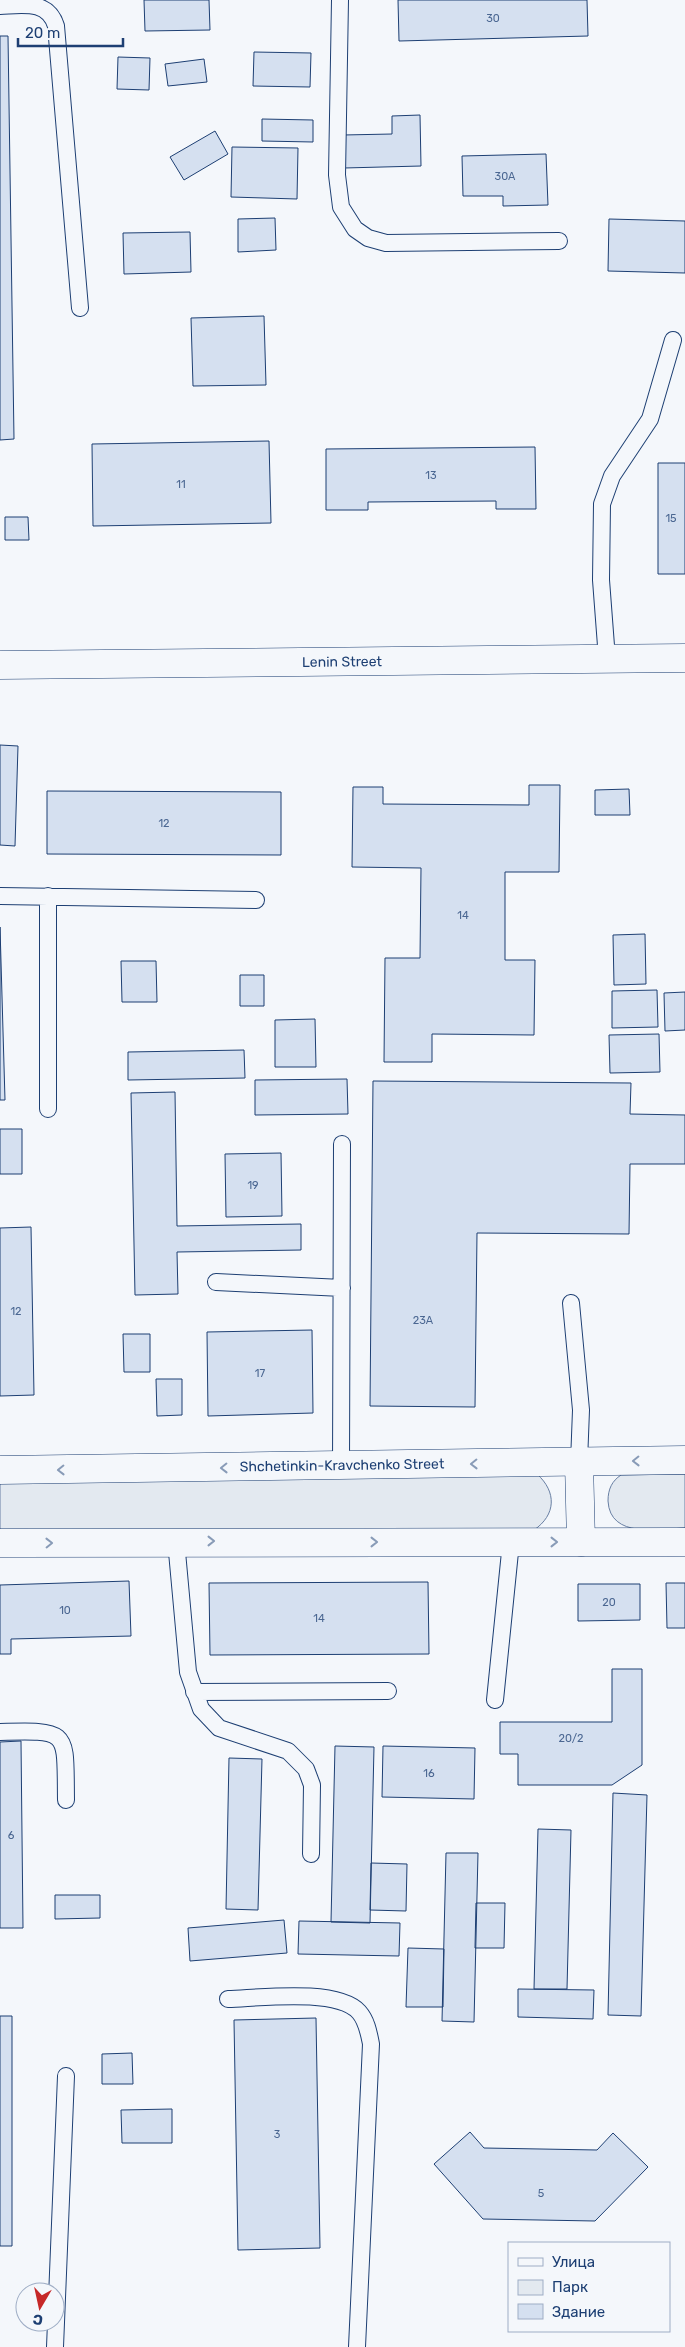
<svg xmlns="http://www.w3.org/2000/svg" width="685" height="2347" font-family="Rubik,sans-serif">
<rect width="100%" height="100%" fill="#f4f7fb"/>
<path fill="#e3e9f0" stroke="#687fa3" d="M 537,1474 C 557,1492 556,1515 534,1530 L 0,1539 L 0,1476 Z
M 685,1474 L 685,1528 C 659,1529 610,1539 608,1501 C 608,1489 612,1481 621,1475 Z"/>
<path fill="#d5e0f0" stroke="#1d3f73" d="M 144,0 L 209,0 L 210,30 L 145,31 Z
M 398,0 L 587,0 L 588,36 L 399,41 Z
M 0,36 L 8,36 L 14,439 L 0,440 Z
M 254,52 L 311,53 L 310,87 L 253,86 Z
M 118,57 L 150,58 L 149,90 L 117,89 Z
M 204,59 L 207,82 L 168,86 L 165,64 Z
M 420,115 L 421,166 L 344,168 L 343,135 L 392,134 L 392,116 Z
M 262,119 L 313,120 L 313,142 L 262,141 Z
M 215,131 L 228,154 L 184,180 L 170,157 Z
M 232,147 L 298,148 L 297,199 L 231,197 Z
M 546,154 L 548,205 L 503,206 L 503,196 L 463,196 L 462,156 Z
M 275,218 L 276,250 L 238,252 L 238,219 Z
M 609,219 L 685,221 L 685,273 L 608,271 Z
M 190,232 L 191,272 L 124,274 L 123,233 Z
M 264,316 L 266,385 L 193,386 L 191,318 Z
M 269,441 L 271,523 L 93,526 L 92,444 Z
M 535,447 L 536,509 L 496,509 L 496,501 L 368,502 L 368,510 L 326,510 L 326,449 Z
M 658,463 L 685,463 L 685,574 L 658,574 Z
M 5,517 L 28,517 L 29,540 L 5,540 Z
M 0,745 L 18,746 L 15,846 L 0,845 Z
M 529,785 L 560,785 L 559,872 L 505,872 L 505,960 L 535,960 L 534,1035 L 432,1034 L 432,1062 L 384,1062 L 385,958 L 420,958 L 421,868 L 352,867 L 353,787 L 383,787 L 383,804 L 529,805 Z
M 629,789 L 630,815 L 595,815 L 595,790 Z
M 47,791 L 281,792 L 281,855 L 47,854 Z
M 0,927 L 5,1100 L 0,1100 Z
M 645,934 L 646,984 L 614,985 L 613,935 Z
M 121,961 L 156,961 L 157,1002 L 122,1002 Z
M 240,975 L 264,975 L 264,1006 L 240,1006 Z
M 657,990 L 658,1027 L 612,1028 L 612,991 Z
M 685,992 L 685,1030 L 665,1031 L 664,993 Z
M 315,1019 L 316,1067 L 275,1067 L 275,1020 Z
M 659,1034 L 660,1072 L 610,1073 L 609,1035 Z
M 244,1050 L 245,1078 L 128,1080 L 128,1052 Z
M 347,1079 L 348,1114 L 255,1115 L 255,1080 Z
M 373,1081 L 631,1083 L 630,1114 L 685,1115 L 685,1164 L 630,1164 L 629,1234 L 477,1233 L 475,1407 L 370,1406 Z
M 175,1092 L 177,1226 L 301,1224 L 301,1250 L 177,1252 L 178,1294 L 135,1295 L 131,1093 Z
M 0,1129 L 22,1129 L 22,1174 L 0,1174 Z
M 281,1153 L 282,1216 L 226,1217 L 225,1154 Z
M 31,1227 L 34,1395 L 0,1396 L 0,1228 Z
M 312,1330 L 313,1413 L 208,1416 L 207,1332 Z
M 123,1334 L 150,1334 L 150,1372 L 124,1372 Z
M 156,1379 L 182,1379 L 182,1415 L 157,1416 Z
M 129,1581 L 131,1636 L 11,1639 L 11,1654 L 0,1654 L 0,1585 Z
M 428,1582 L 429,1654 L 210,1655 L 209,1583 Z
M 666,1583 L 685,1583 L 685,1628 L 667,1628 Z
M 578,1584 L 640,1584 L 640,1620 L 578,1621 Z
M 612,1669 L 642,1669 L 642,1765 L 612,1785 L 518,1785 L 518,1754 L 500,1754 L 500,1722 L 612,1722 Z
M 21,1741 L 23,1928 L 0,1928 L 0,1742 Z
M 335,1746 L 374,1747 L 370,1923 L 331,1922 Z
M 383,1746 L 475,1748 L 474,1799 L 382,1797 Z
M 229,1758 L 262,1759 L 258,1910 L 226,1909 Z
M 613,1793 L 647,1795 L 641,2016 L 608,2015 Z
M 538,1829 L 571,1830 L 567,1989 L 534,1989 Z
M 446,1853 L 478,1853 L 474,2022 L 442,2021 Z
M 371,1863 L 407,1864 L 406,1911 L 370,1910 Z
M 55,1895 L 100,1895 L 100,1918 L 55,1919 Z
M 476,1903 L 505,1903 L 504,1948 L 475,1948 Z
M 284,1920 L 287,1953 L 190,1961 L 188,1928 Z
M 299,1921 L 400,1923 L 399,1956 L 298,1954 Z
M 408,1948 L 444,1949 L 443,2007 L 406,2007 Z
M 518,1989 L 594,1990 L 593,2019 L 518,2017 Z
M 0,2016 L 12,2016 L 12,2246 L 0,2246 Z
M 316,2018 L 320,2248 L 238,2250 L 234,2020 Z
M 132,2053 L 133,2084 L 102,2084 L 102,2054 Z
M 172,2109 L 172,2143 L 122,2143 L 121,2110 Z
M 470,2132 L 484,2148 L 597,2150 L 613,2133 L 648,2167 L 595,2221 L 483,2219 L 434,2164 Z"/>
<g fill="none" stroke-linecap="round" stroke-linejoin="round">
<g stroke="#1d3f73" stroke-width="18">
<path id="service" d="M 340,0 L 337,175 L 341,207 L 355,229 L 368,238 L 386,243 L 559,241
M 0,6 C 24,5 48,0 56,26 L 80,308
M 607,659 L 601,580 L 602,504 L 612,476 L 650,419 L 673,340
M 0,896 L 256,900
M 48,1109 L 48,896
M 216,1282 L 342,1288
M 571,1303 L 581,1410 L 579,1462
M 341,1467 L 342,1144
M 176,1541 L 188,1672 L 201,1709 L 219,1728 L 288,1751 L 306,1769 L 312,1785 L 311,1854
M 194,1692 L 388,1691
M 495,1700 L 511,1542
M 0,1732 C 71,1730 65,1731 66,1800
M 228,1999 C 260,1998 337,1988 359,2012 C 367,2021 369,2034 371,2044 L 357,2347
M 55,2347 L 66,2076"/>
</g>
<g stroke="#1d3f73" stroke-width="29">
<g id="minor">
<path d="M 579,1462 L 581,1542"/>
<path id="s1" d="M 0,1470 L 685,1460"/>
<path d="M 0,1543 L 685,1542"/>
</g>
</g>
<g stroke="#1d3f73" stroke-width="29">
<g id="tertiary">
<path id="s2" d="M 0,665 L 685,658"/>
</g>
</g>
<use href="#service" stroke="#f4f7fb" stroke-width="16"/>
<use href="#minor" stroke="#f4f7fb" stroke-width="28"/>
<use href="#tertiary" stroke="#f4f7fb" stroke-width="28"/>
</g>
<defs><path id="oneway-chevron" d="M-2-3.5L2.5 0L-2 3.5" fill="none" stroke-width="1.6" stroke-linecap="round" stroke-linejoin="round" transform="scale(1.25)"/></defs>
<g stroke="#889bb7">
<use href="#oneway-chevron" transform="translate(636 1461) rotate(179)"/>
<use href="#oneway-chevron" transform="translate(474 1464) rotate(179)"/>
<use href="#oneway-chevron" transform="translate(224 1468) rotate(179)"/>
<use href="#oneway-chevron" transform="translate(61 1470) rotate(179)"/>
<use href="#oneway-chevron" transform="translate(211 1541)"/>
<use href="#oneway-chevron" transform="translate(374 1542)"/>
<use href="#oneway-chevron" transform="translate(554 1542)"/>
<use href="#oneway-chevron" transform="translate(49 1543) rotate(-1)"/>
</g>
<g text-anchor="middle" dominant-baseline="central" stroke-width="4" stroke-linejoin="round" paint-order="stroke">
<g font-size="11" fill="#4b6792">
<text x="493" y="18">30</text>
<text x="505" y="176">30А</text>
<text x="431" y="475">13</text>
<text x="181" y="484">11</text>
<text x="671" y="518">15</text>
<text x="164" y="823">12</text>
<text x="463" y="915">14</text>
<text x="253" y="1185">19</text>
<text x="16" y="1311">12</text>
<text x="423" y="1320">23А</text>
<text x="260" y="1373">17</text>
<text x="609" y="1602">20</text>
<text x="65" y="1610">10</text>
<text x="319" y="1618">14</text>
<text x="571" y="1738">20/2</text>
<text x="429" y="1773">16</text>
<text x="11" y="1835">6</text>
<text x="277" y="2134">3</text>
<text x="541" y="2193">5</text>
</g>
<g font-size="14" fill="#1d3f73" stroke="#f4f7fb">
<text stroke="none"><textPath href="#s2" startOffset="342">Lenin Street</textPath></text>
<text stroke="none"><textPath href="#s1" startOffset="342">Shchetinkin-Kravchenko Street</textPath></text>
</g>
</g>
<rect x="508" y="2242" width="162" height="90" fill="#f4f7fb" stroke="#9eadc5"/>
<rect x="518" y="2258" width="25" height="8" fill="#f4f7fb" stroke="#9eadc5"/>
<text x="552" y="2267" font-size="15" fill="#1d3f73">Улица</text>
<rect x="518" y="2280" width="25" height="15" fill="#e3e9f0" stroke="#9eadc5"/>
<text x="552" y="2292" font-size="15" fill="#1d3f73">Парк</text>
<rect x="518" y="2304" width="25" height="15" fill="#d5e0f0" stroke="#9eadc5"/>
<text x="552" y="2317" font-size="15" fill="#1d3f73">Здание</text>
<g transform="translate(40 2307) rotate(189)"><circle r="24" fill="#f4f7fb" stroke="#9eadc5"/>
<path d="M0-4L9 19L0 12L-9 19Z" fill="#c62828"/>
<text y="-8" font-size="14" font-weight="bold" text-anchor="middle" fill="#1d3f73">С</text>
</g>
<path d="M18 38v8h105v-8" fill="none" stroke="#1d3f73" stroke-width="2.5"/>
<text x="25" y="38" font-size="15" fill="#1d3f73" stroke="#f4f7fb" stroke-width="4" paint-order="stroke">20 m</text>
</svg>
